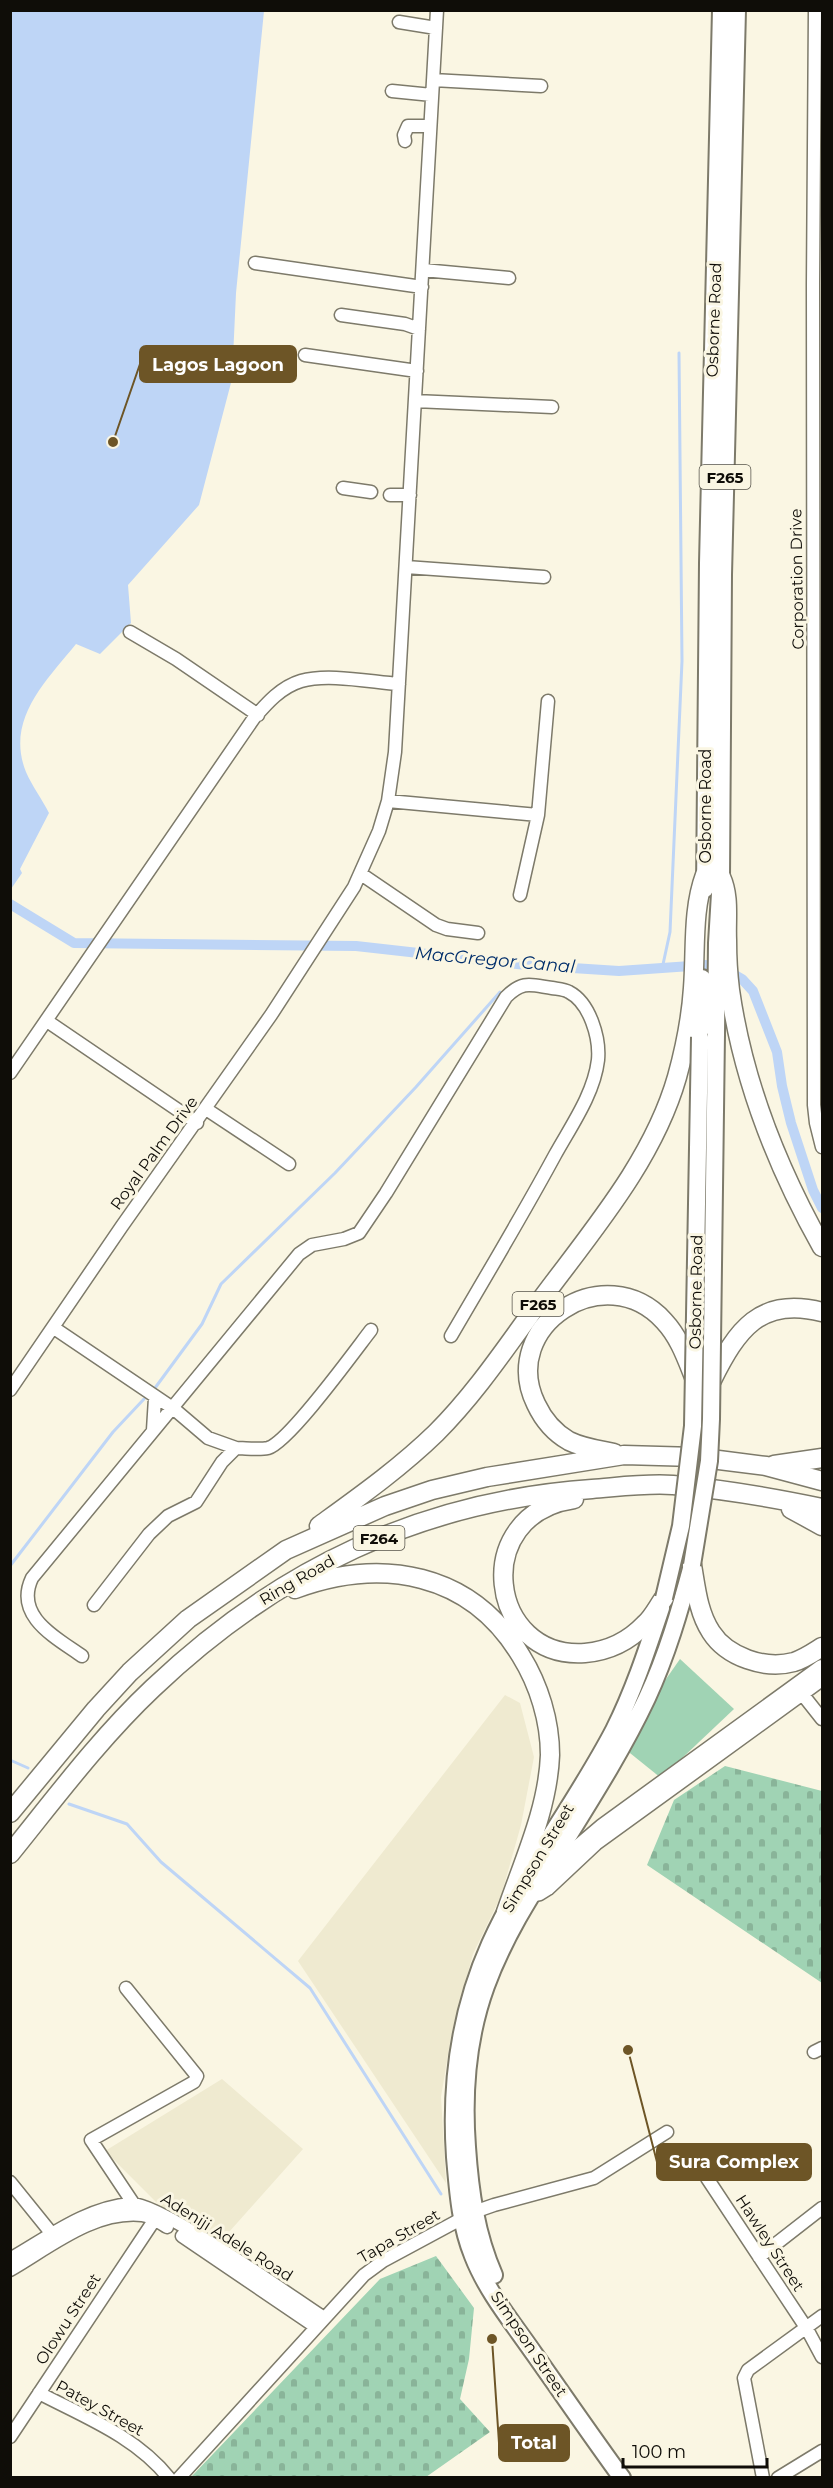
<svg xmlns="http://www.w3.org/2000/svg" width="833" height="2488" font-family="Montserrat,sans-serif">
<defs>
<pattern id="cemetery-stones" width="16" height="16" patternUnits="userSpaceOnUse" patternTransform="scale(1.5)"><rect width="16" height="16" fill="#a0d3b4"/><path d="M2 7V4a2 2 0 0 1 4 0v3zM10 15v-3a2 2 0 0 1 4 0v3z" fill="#89b499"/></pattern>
</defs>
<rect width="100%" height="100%" fill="#faf6e3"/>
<path fill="#efead0" d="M 505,1695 L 520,1703 L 534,1757 L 521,1825 L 501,1896 L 473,1954 L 452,2031 L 441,2097 L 446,2183 L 298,1961 Z
M 222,2079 L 303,2149 L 221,2241 L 160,2206 L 105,2151 Z"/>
<path fill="#a0d3b4" d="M 680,1659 L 734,1709 L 661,1778 L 620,1745 Z"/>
<path fill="url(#cemetery-stones)" d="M 725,1766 L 822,1791 L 822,1983 L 647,1865 L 674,1800 Z
M 436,2256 L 474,2308 L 469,2359 L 460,2399 L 490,2432 L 426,2477 L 191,2477 L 380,2279 Z"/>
<path fill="#bed5f6" d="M 11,10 L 264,11 L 236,293 L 232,379 L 199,505 L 128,585 L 131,623 L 100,654 L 76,644 C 46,681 5,720 26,772 C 32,786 42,799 49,813 L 20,869 L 22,873 L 11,889 Z"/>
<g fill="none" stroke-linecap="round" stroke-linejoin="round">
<path stroke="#bed5f6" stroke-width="3" d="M 662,969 L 670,932 L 682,661 L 679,353
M 155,1388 L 202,1324 L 221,1284 L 335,1173 L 416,1087 L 500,992
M 10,1566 L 113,1432 L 144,1399
M 10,1760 L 28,1768
M 69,1804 L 127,1824 L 161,1862 L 310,1988 L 441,2194"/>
<path stroke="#bed5f6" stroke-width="10" d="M 10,904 L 74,943 L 356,946 L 526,965 L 619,971 L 705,965 L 723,968 L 742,979 L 753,991 L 777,1052 L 782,1086 L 791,1123 L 813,1190 L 822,1208"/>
<g stroke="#7d7a6a" stroke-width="15">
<path id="minor" d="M 815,10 L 813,284 L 814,1105 L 816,1123 L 822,1147
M 399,22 L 436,28
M 433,80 L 541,86
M 392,91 L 432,95
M 405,141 L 404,135 L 408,126 L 430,126
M 255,263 L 422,287
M 423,270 L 509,278
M 341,315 L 405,324 L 419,329
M 305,355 L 417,371
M 415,401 L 552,407
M 343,488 L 371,492
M 390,495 L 410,495
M 406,567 L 544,577
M 130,632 L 176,659 L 258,715
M 388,801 L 538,815
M 361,874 L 436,925 L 447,929 L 478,933
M 520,895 L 538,815 L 548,701
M 47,1021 L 197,1123
M 10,1073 L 254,718 C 267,703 281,687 301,681 C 328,673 371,682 399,684
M 206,1109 L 289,1164
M 54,1328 L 174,1409 L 208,1438 L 236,1448
M 10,1390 L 122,1226 L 271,1015 L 354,887 L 379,831 L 388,801 L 395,752 L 437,10
M 153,1430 L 155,1398
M 94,1605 L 149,1534 L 168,1516 L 196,1502 L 222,1462 L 236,1448 C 245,1448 259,1450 268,1448 C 289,1442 354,1352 371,1330
M 82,1656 C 55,1637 14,1616 32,1578 L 299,1254 L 312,1245 L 344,1239 L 359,1233 L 386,1193 L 506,997 C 523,980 531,985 552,988 C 558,989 564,989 569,992 C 590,1003 600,1038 598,1060 C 594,1094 571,1126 555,1155 C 522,1216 486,1276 451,1336
M 803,1695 L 822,1719
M 529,1896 L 540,1894 L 548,1889 L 596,1844 L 822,1680
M 126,1988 L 197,2076 L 194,2082 L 91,2140 L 137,2209
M 814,2052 L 822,2048
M 707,2178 L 807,2329 L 822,2357
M 10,2182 L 52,2234
M 182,2236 L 316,2327
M 759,2257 L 822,2208
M 10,2259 C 47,2238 87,2207 131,2204 C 158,2201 293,2298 324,2318
M 10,2270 C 50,2247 94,2210 142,2215 C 151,2216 159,2222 167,2227
M 39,2393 C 85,2417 135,2436 169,2478
M 10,2437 L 155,2219
M 179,2478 L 364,2275 L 383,2261 L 474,2212 L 494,2205 L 594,2178 L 667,2132
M 763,2478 L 744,2378 L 748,2370 L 822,2316
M 778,2478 L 822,2451"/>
</g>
<g stroke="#7d7a6a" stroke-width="20">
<path id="major" d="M 705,889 L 708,563 L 721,10
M 716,1034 L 717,943 L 721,877 L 723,575 L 737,10
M 700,1037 L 702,978
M 494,2275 C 476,2234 470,2191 467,2147 C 463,2093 467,2038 486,1986 C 504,1937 531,1895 559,1851 C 590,1801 622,1751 647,1698 C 667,1655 680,1610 692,1565
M 622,2478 C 592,2437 564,2396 535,2355 C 513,2323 487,2292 473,2256 C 460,2224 458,2191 455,2157 C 450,2084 460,2011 490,1944 C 524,1869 576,1803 614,1730 C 634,1690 647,1650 661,1608"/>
</g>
<g stroke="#7d7a6a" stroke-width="21">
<path id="highway" d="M 721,877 C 730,897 726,918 727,940 C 727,957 728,974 730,990 C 743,1082 777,1167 822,1247
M 712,1380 C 737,1330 760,1296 822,1312
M 614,1453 C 599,1450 583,1448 569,1441 C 555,1433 543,1419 536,1404 C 498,1326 605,1256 664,1321 C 679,1337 686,1357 694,1377
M 774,1465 L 822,1458
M 574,1499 C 469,1514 488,1660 585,1653 C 608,1651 629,1641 645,1624 C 653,1617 658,1606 664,1598
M 791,1509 L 822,1526
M 319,1526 C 359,1497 400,1468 436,1433 C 476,1393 507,1346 540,1301 C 591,1232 653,1161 677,1077 C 685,1048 691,1018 693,988 C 696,950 692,910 705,875
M 692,1565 C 696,1588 698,1612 711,1632 C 727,1657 765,1670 794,1662 C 804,1659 814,1652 822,1647
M 295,1589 C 382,1557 471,1572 521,1656 C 539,1685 550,1721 550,1755 C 548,1809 523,1862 506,1912
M 10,1813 L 96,1709 L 130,1672 L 188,1619 L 286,1550 L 385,1506 L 432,1490 L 487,1477 L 624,1455 L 695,1457 L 766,1466 L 822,1481
M 10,1854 C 56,1797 100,1738 153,1688 C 277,1570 420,1501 592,1489 C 618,1487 646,1483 673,1485 C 723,1489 774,1498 822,1508
M 536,1885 L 603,1828 L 822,1669"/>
</g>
<use href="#minor" stroke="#fff" stroke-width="12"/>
<use href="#major" stroke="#fff" stroke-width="16"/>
<use href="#highway" stroke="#fff" stroke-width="18"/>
<g stroke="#7d7a6a" stroke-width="20" stroke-linecap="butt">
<path id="major-bridge" d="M 692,1565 L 709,1461 L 711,1419 L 716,1034
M 664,1598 L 681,1526 L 693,1426 L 700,1037"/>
</g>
<use href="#major-bridge" stroke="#fff" stroke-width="16"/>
</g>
<g text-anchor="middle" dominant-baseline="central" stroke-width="6" stroke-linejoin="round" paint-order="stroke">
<g fill="#faf6e3" stroke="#56534a" stroke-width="1.5">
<rect x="699.5" y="465" width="51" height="24" rx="4.5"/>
<rect x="512.5" y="1292" width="51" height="24" rx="4.5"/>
<rect x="353.5" y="1526" width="51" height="24" rx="4.5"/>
</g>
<g font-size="15" font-weight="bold" fill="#0f0d08">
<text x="725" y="477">F265</text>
<text x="538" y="1304">F265</text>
<text x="379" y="1538">F264</text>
</g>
<g font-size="16" fill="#0f0d08" stroke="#faf6e3">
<text transform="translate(714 320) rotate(-88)">Osborne Road</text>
<text transform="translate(797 579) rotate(-91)">Corporation Drive</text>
<text transform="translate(705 806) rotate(-90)">Osborne Road</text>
<text transform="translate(154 1153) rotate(-54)">Royal Palm Drive</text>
<text transform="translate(696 1292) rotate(-89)">Osborne Road</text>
<text transform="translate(297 1580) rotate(-30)">Ring Road</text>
<text transform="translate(538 1858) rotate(-59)">Simpson Street</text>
<text transform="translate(399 2236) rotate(-30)">Tapa Street</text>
<text transform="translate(227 2237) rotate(32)">Adeniji Adele Road</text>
<text transform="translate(770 2243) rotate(57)">Hawley Street</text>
<text transform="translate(68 2319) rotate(-57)">Olowu Street</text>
<text transform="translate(529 2344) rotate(56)">Simpson Street</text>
<text transform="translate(100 2408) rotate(29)">Patey Street</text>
</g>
<g font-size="18" font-style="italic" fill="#002e6b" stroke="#faf6e3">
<text transform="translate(495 960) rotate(5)">MacGregor Canal</text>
</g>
</g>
<path fill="none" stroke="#6d5526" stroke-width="2" d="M113 442L140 364M628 2050L657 2162M492 2339L499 2443"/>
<g fill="#6d5526" stroke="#faf6e3" stroke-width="2">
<circle cx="113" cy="442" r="6"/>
<circle cx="628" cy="2050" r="6"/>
<circle cx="492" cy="2339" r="6"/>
</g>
<g fill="#6d5526" stroke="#6d5526" stroke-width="2">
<rect x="140" y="346" width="156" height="36" rx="6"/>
<rect x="657" y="2144" width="154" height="36" rx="6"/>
<rect x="499" y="2425" width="70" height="36" rx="6"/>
</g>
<g font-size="18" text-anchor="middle" font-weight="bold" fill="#fff">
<text x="218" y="371">Lagos Lagoon</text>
<text x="734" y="2168">Sura Complex</text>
<text x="534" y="2449">Total</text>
</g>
<rect width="833" height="2488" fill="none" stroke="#0f0d08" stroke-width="24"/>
<path d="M623 2458v9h144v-9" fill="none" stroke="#0f0d08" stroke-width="3"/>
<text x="632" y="2458" font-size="18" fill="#0f0d08" stroke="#faf6e3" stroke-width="4.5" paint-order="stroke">100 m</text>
</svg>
